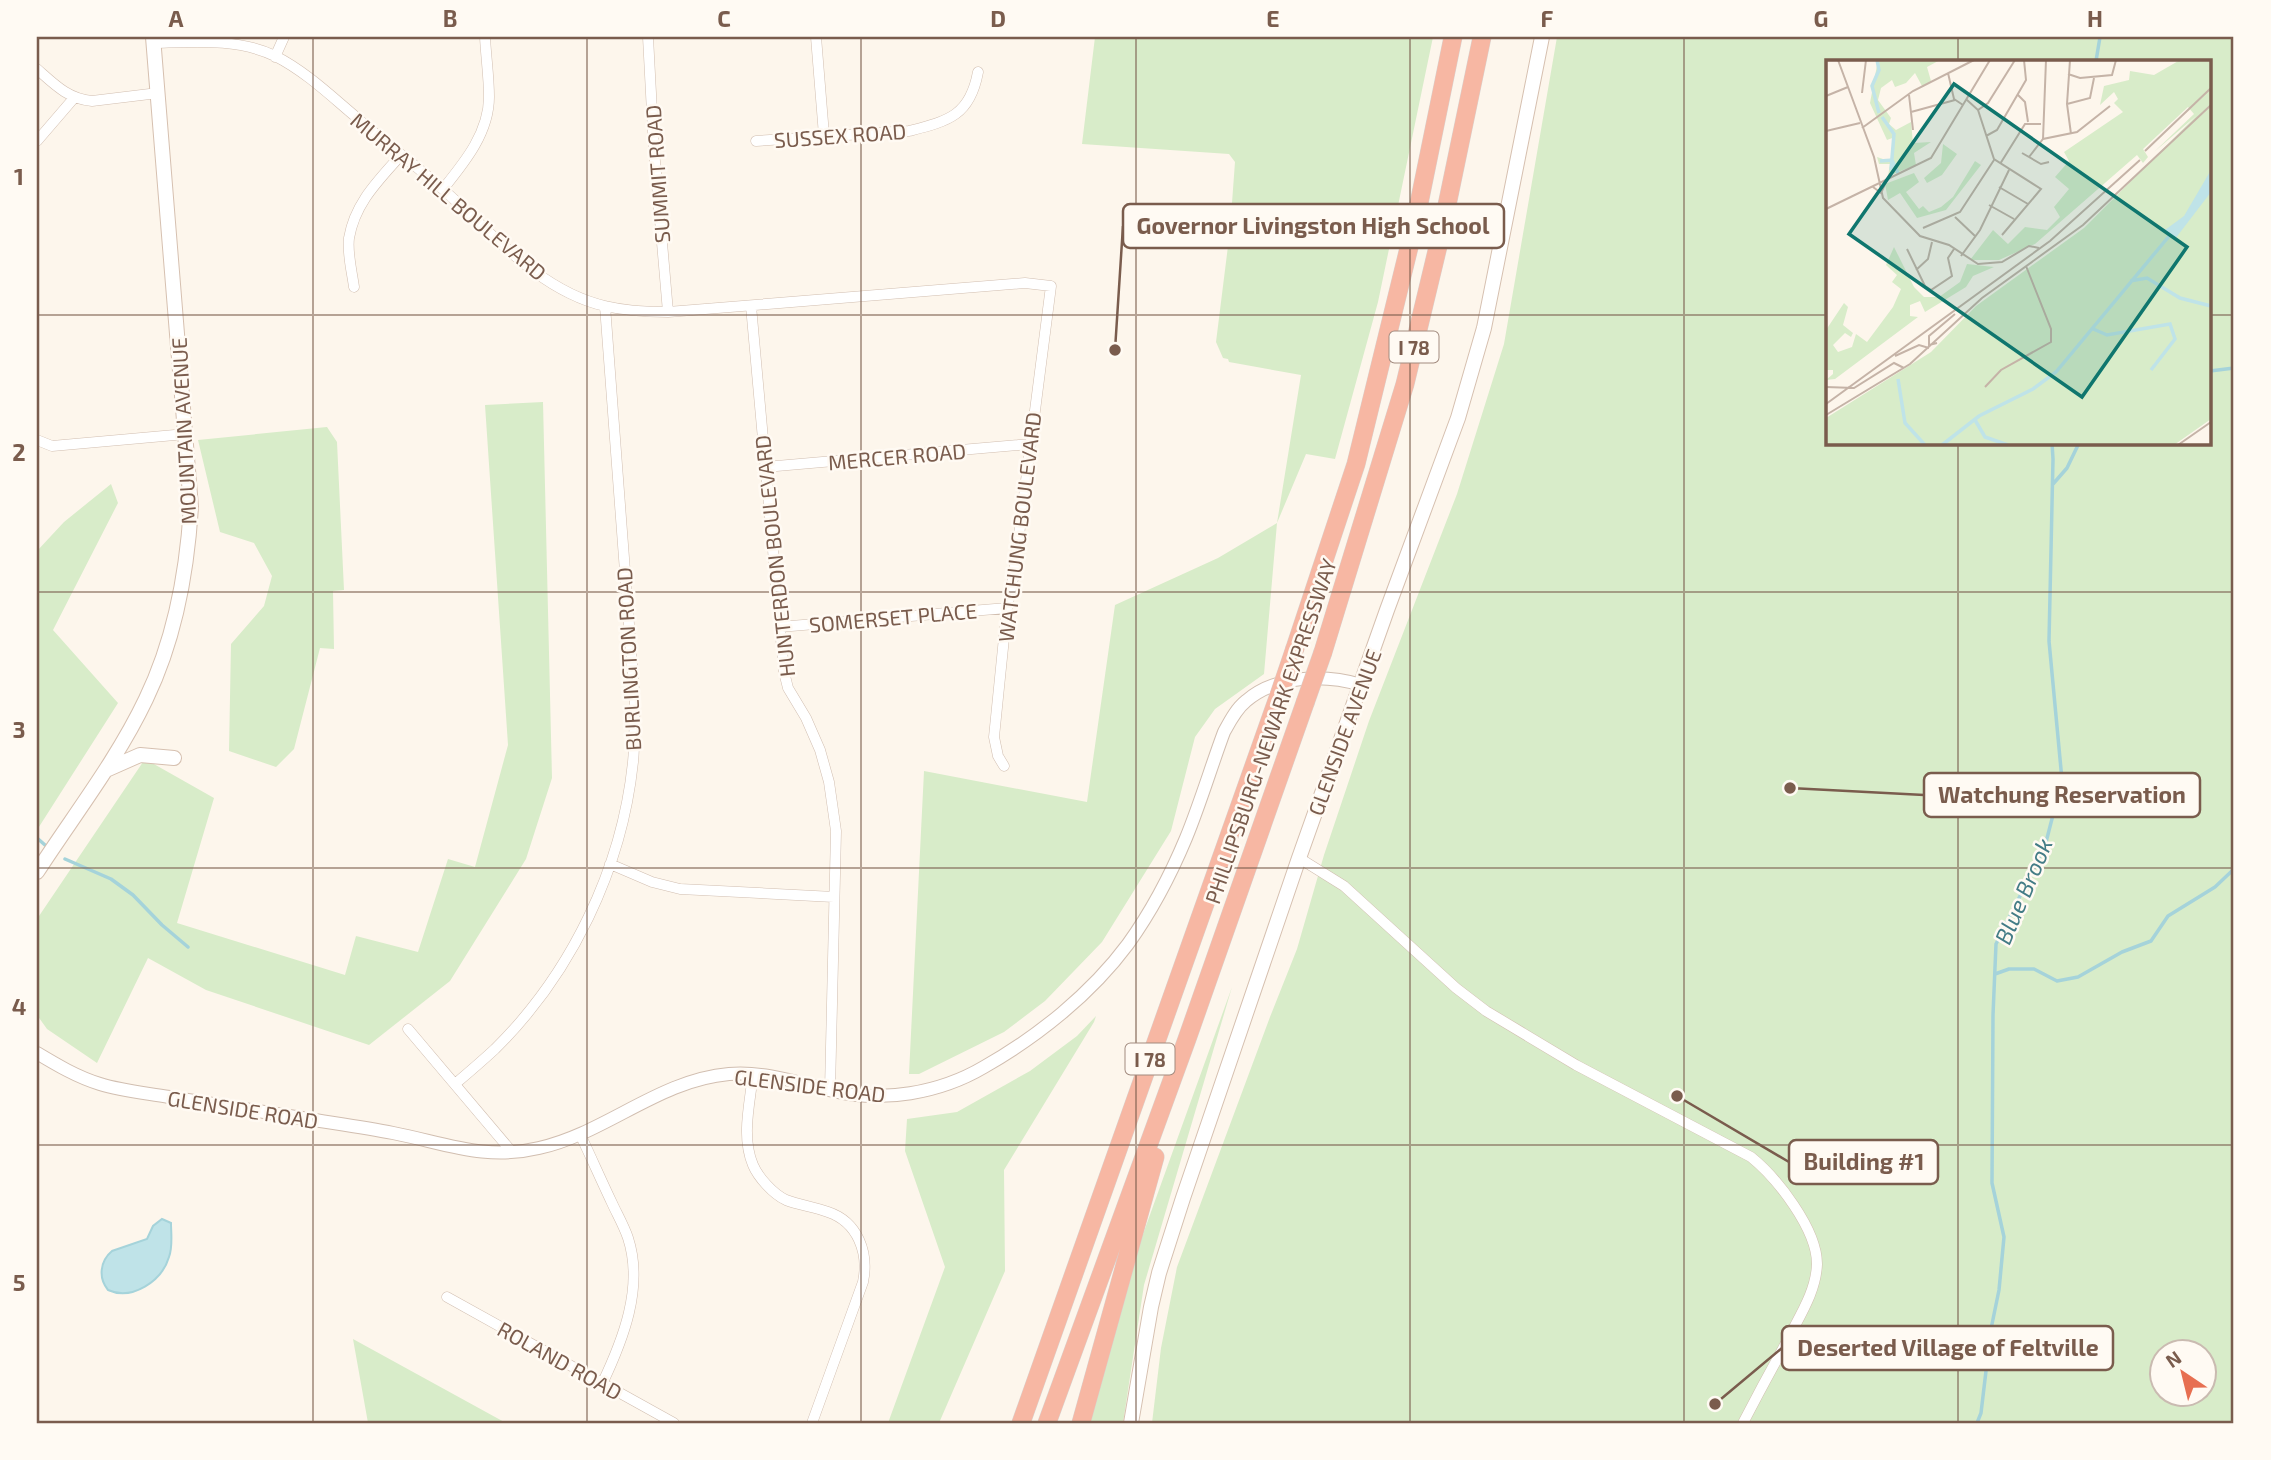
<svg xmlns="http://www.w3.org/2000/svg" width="2271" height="1460" font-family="'Exo 2',sans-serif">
<rect width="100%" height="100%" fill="#fdf6ec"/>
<path fill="#d8ecc9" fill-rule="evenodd" d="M 1095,37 L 1433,37 L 1378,302 L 1335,459 L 1306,454 L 1277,523 L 1264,674 L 1215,709 L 1195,737 L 1171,831 L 1102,942 L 1045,1001 L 1004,1032 L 919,1074 L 909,1074 L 924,771 L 1087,802 L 1115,605 L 1218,558 L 1277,523 L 1301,375 L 1229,362 L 1228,359 L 1223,358 L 1216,342 L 1230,230 L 1235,162 L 1229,154 L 1082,144 Z
M 1557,37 L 2234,37 L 2234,1423 L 1152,1423 L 1161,1348 L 1177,1267 L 1270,1017 L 1297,949 L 1324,855 L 1369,721 L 1457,494 L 1504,344 ZM 1828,61 L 2210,61 L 2210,443 L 1828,443 ZM 2162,1352 L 2204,1352 L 2204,1394 L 2162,1394 Z
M 543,402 L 552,778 L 526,859 L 450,981 L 369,1045 L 206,990 L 148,958 L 97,1063 L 47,1029 L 37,1015 L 37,919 L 145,759 L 214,798 L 177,923 L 345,975 L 356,936 L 418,952 L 448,859 L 475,867 L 508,745 L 485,405 Z
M 327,427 L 337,442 L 344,590 L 333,591 L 334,649 L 320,648 L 294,749 L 276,767 L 229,751 L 231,644 L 264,606 L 272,576 L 254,543 L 220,532 L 198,440 Z
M 111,484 L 118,503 L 53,630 L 118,703 L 37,830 L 37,551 L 64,522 Z
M 1232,987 L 1144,1285 L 1123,1423 L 1075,1423 Z
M 1096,1016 L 1094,1022 L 1004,1170 L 1005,1271 L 939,1423 L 888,1423 L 945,1267 L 905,1151 L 907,1119 L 957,1112 L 1030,1071 L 1077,1036 Z
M 353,1339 L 506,1423 L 368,1423 Z"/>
<path fill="#bfe3e8" stroke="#a5d3da" stroke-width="2" d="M 162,1219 L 171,1223 C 171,1234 173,1247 169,1257 C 162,1281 132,1301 108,1290 C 98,1278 100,1261 112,1251 L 147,1239 L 153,1226 Z"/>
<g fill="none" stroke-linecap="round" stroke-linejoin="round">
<path stroke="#a5d3da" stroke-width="3.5" d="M 2096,61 L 2100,37
M 2210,371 L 2234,368
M 2053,484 L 2067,468 L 2079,443
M 37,838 L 45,845
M 65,859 L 111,879 L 133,895 L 162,925 L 188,947
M 1995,974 L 2009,969 L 2034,969 L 2057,981 L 2078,977 L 2122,952 L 2151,941 L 2168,916 L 2215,887 L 2234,869
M 1977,1423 L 1981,1413 L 1991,1329 L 1999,1290 L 2004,1237 L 1992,1183 L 1993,1015 L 1996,944 L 2045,846 L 2062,780 L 2049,641 L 2053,459 L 2052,443"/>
<g stroke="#d1beb0" stroke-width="11">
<path id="minor" d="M 648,37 L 654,150 L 668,312
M 816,37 L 824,135
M 154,43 C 194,42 238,38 275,56 C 305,71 331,96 356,117 C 385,143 417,166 446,192 C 494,235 540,291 605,306 C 626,311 647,312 668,312 L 1025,283 L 1051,286 L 1014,574 L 1007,608 L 994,737 L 998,756 L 1004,766
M 275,57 L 284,37
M 37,69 C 54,84 68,99 92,101 L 158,93
M 37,141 L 74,98
M 756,141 L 909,131 C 948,121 970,116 978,72
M 443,189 C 464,163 489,133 489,97 C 489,77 486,57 485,37
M 354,287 C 352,272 347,253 349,238 C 355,203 378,181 400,156
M 751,306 L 784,672 L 788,688 L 806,718 L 820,750 L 829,782 L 836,831 L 830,1090
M 37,440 L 52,446 L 186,434
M 765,467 L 1030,444
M 779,627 L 1007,608
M 1299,858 L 1344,886 L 1456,988 L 1486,1011 L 1576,1065 L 1751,1157 C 1777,1178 1817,1229 1817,1264 C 1816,1293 1798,1318 1786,1343 C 1771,1370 1757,1396 1743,1423
M 610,864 L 652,882 L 680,889 L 834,897
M 408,1029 L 512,1152
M 753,1074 C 750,1103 741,1137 753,1165 C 758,1177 773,1194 786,1200 C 799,1205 814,1207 828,1212 C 858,1222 869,1253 863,1282 L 812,1423
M 455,1084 C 468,1073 482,1061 495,1049 C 571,974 622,869 633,762 C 635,743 634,723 635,704 L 605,306
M 580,1134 C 591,1157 601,1180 612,1203 C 617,1214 624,1226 628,1238 C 644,1287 623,1340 602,1384
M 447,1297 L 674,1423"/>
</g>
<g stroke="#d1beb0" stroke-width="14">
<path id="tertiary" d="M 37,1053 C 57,1065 77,1077 100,1084 C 122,1091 146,1093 169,1097 C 214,1104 258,1111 302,1118 C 332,1123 363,1127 393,1133 C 445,1143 485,1161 539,1148 C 606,1133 659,1080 729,1074 C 765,1071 798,1083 833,1091 C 882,1103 940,1093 984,1067 C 1037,1037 1091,994 1128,944 C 1151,912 1171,874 1186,838 C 1200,804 1211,767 1224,732 C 1230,721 1236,709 1246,701 C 1276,675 1325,674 1361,685"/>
</g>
<g stroke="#d6c0b0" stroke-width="16">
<path id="secondary" d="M 106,770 L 140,755 L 174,758
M 37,872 C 74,815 117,760 146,699 C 175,639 187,573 191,507 L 153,37
M 1131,1423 L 1151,1307 L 1159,1273 L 1183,1198 L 1299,858 L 1387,610 L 1458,418 L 1484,328 L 1542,37"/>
</g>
<g stroke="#dad1cd" stroke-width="19">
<path id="motorway" d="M 1295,648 L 1356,464 L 1415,223 L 1453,37
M 1323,652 L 1405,384 L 1441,234 L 1482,37
M 1021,1423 L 1279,695
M 1047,1423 L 1187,1039 L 1305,703
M 1081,1423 L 1155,1157"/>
</g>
<use href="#minor" stroke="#fff" stroke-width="10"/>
<use href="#tertiary" stroke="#fff" stroke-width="12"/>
<use href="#secondary" stroke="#fff" stroke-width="14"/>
<use href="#motorway" stroke="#f7b7a3" stroke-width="18"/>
<g stroke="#dad1cd" stroke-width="19" stroke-linecap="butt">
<path id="motorway-bridge" d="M 1279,695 L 1295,648
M 1305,703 L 1323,652"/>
</g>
<use href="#motorway-bridge" stroke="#f7b7a3" stroke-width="18"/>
</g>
<path fill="none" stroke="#7a5c4d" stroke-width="2" stroke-opacity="0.55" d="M 313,37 L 313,1423M 587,37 L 587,1423M 861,37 L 861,1423M 1136,37 L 1136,1423M 1410,37 L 1410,1423M 1684,37 L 1684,1423M 1958,37 L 1958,61M 37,315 L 1828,315M 2210,315 L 2234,315M 1958,443 L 1958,1423M 37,592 L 2234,592M 37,868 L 2234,868M 37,1145 L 2234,1145"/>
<g text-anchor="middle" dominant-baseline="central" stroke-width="5" stroke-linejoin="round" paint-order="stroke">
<g fill="#fffaf3" stroke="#a28b7f" stroke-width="2">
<rect x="1389.5" y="331.5" width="49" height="31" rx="5"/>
<rect x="1125.5" y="1043.5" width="49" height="31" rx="5"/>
</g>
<g font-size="19" font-weight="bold" fill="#7a5c4d">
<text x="1414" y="347">I 78</text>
<text x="1150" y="1059">I 78</text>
</g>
<g font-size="21" fill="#7a5c4d" stroke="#fffaf3">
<text transform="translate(840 135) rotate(-4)">SUSSEX ROAD</text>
<text transform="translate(657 174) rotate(-94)">SUMMIT ROAD</text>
<text transform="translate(449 196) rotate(40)">MURRAY HILL BOULEVARD</text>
<text transform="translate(183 431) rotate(-93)">MOUNTAIN AVENUE</text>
<text transform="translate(897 456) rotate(-5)">MERCER ROAD</text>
<text transform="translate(1019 527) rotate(-83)">WATCHUNG BOULEVARD</text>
<text transform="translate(774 556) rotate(-96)">HUNTERDON BOULEVARD</text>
<text transform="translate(893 617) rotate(-5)">SOMERSET PLACE</text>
<text transform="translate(628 659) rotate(-93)">BURLINGTON ROAD</text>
<text transform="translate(1270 731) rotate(-71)">PHILLIPSBURG-NEWARK EXPRESSWAY</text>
<text transform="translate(1344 732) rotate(-70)">GLENSIDE AVENUE</text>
<text transform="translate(810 1085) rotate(7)">GLENSIDE ROAD</text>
<text transform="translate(243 1109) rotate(9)">GLENSIDE ROAD</text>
<text transform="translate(560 1360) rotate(29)">ROLAND ROAD</text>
</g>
<g font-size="23" font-style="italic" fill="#437c86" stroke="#fffaf3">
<text transform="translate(2023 891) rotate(-67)">Blue Brook</text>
</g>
</g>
<g transform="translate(1826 60)">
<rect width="385" height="385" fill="#fdf6ec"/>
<path d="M 52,0 L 114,0 L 101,7 L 105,21 L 96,26 L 89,13 L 80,23 L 69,27 L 66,20 L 55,28 L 52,40 L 65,58 L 63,64 L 70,70 L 85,62 L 87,83 L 105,82 L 88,93 L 90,105 L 62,116 L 64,104 L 53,104 L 51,97 L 66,102 L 69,77 L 61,80 L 44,43 ZM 354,0 L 385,0 L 385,359 L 348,385 L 0,385 L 0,358 L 105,292 L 150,246 L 258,168 L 370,56 L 328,92 L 368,54 L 362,47 L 317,89 L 322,97 L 317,103 L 311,95 L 209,184 L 173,200 L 144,200 L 167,170 L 182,184 L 199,167 L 221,170 L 234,157 L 228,147 L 243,129 L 229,117 L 243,101 L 238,92 L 297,52 L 288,43 L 292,39 L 288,32 L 274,45 L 278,26 L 303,20 L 304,11 L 328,15 ZM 117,84 L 131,94 L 116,115 L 101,123 L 98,118 L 115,103 ZM 149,101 L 155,105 L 120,150 L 91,158 L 74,133 L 62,140 L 59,124 L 88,113 L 93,122 L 80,132 L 93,149 L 97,146 L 103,152 L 115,147 L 127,137 ZM 68,187 L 88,227 L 98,237 L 113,237 L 134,222 L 141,204 L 168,207 L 147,216 L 140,227 L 99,252 L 94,241 L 84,245 L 84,256 L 92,257 L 9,319 L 0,320 L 7,314 L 7,310 L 0,310 L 0,270 L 18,243 L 22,247 L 17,265 L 27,273 L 25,277 L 19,273 L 7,285 L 12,292 L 26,287 L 30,274 L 41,282 L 67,247 L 75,229 L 66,222 L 71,215 L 60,205 Z" fill="#d8ecc9"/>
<path d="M 385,110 L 385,132 L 349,179 L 339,170 L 358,156 Z" fill="#bfe3e8"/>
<path fill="none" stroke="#bfe3e8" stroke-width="3.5" d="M 51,0 L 53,10 L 46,26 L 53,53M 56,57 L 68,74 L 65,110M 54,101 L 66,100 L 72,113M 304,221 L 321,218 L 354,238 L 385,246M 265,268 L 281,275 L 344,264 L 349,279 L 325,310M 72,319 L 79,363 L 99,385M 149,360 L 159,377 L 182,385M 116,385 L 153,356 L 207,329 L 230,312 L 344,175"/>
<path fill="none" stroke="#c5b3a7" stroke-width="2" d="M 12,0 L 48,97 L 57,138 L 94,176 L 123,185 L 152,204 L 176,202 L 203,186 L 213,188M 244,0 L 241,44 L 245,74M 122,13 L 128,39 L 137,45M 242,14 L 254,18 L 286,15 L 290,0M 36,33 L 40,0M 83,35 L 87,70M 192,35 L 199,42 L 202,62M 0,36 L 22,27M 141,40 L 152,50 L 168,99 L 215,129 L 176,175M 241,44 L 264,38 L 268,18M 152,50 L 162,43 L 189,0M 85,52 L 129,40M 36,68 L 87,31 L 148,0M 0,71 L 34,63M 160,76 L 171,70 L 200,20 L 198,0M 217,79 L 220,0M 319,91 L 385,28M 196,93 L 215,104 L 223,102M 203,97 L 217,79 L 251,72 L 284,46M 174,104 L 199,64 L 215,64M 47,127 L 55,133 L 60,122M 173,127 L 202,144M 163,145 L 188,159M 0,149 L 105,98 L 164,0M 129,157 L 149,176M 97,168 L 134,152 L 168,100M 81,189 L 99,226 L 105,230 L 126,216 L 122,198 L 128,189M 135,196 L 154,170 L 183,110M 90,210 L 102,199 L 106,182M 111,283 L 103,285 L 103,276 L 129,254M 69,296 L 93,285 L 103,288M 0,327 L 28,328 L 68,303 L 78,308M 159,327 L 175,310 L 225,282 L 225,269 L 200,206M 0,344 L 224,181 L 314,100M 0,355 L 84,304 L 156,238 L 257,165 L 385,45M 352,385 L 385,362"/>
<path fill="#0f766e" fill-opacity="0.15" stroke="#0f766e" stroke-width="3.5" d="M 128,24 L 361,187 L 256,337 L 23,174 Z"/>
<rect width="385" height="385" fill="none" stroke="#7a5c4d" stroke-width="3.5"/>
</g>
<path fill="none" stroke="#7a5c4d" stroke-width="2.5" d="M1115 350L1123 226M1790 788L1924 795M1677 1096L1789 1162M1715 1404L1782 1348"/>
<g fill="#7a5c4d" stroke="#fffaf3" stroke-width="2.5">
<circle cx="1115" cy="350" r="7"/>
<circle cx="1790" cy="788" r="7"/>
<circle cx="1677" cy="1096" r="7"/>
<circle cx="1715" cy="1404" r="7"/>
</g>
<g fill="#fffaf3" stroke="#7a5c4d" stroke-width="2.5">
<rect x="1123" y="204" width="381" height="44" rx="7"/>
<rect x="1924" y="773" width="276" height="44" rx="7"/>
<rect x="1789" y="1140" width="149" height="44" rx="7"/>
<rect x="1782" y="1326" width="331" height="44" rx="7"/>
</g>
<g font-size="23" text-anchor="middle" font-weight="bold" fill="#7a5c4d">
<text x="1313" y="234">Governor Livingston High School</text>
<text x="2062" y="803">Watchung Reservation</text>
<text x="1864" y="1170">Building #1</text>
<text x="1948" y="1356">Deserted Village of Feltville</text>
</g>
<rect width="2271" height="1460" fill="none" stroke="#fffaf3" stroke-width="77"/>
<g transform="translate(2183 1373) rotate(325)"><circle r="33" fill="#fffaf3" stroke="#cabbb1" stroke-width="2"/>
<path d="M0-5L12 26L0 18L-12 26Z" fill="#e76f51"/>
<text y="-10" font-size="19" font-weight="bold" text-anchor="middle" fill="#7a5c4d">N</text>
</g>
<rect x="38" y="38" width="2194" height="1384" fill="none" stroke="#7a5c4d" stroke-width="2.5"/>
<g font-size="23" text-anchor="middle" font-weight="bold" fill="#7a5c4d">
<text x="176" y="27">A</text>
<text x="450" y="27">B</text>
<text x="724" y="27">C</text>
<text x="998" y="27">D</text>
<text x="1273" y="27">E</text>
<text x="1547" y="27">F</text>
<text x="1821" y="27">G</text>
<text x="2095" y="27">H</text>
<text x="19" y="185">1</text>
<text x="19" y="461">2</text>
<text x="19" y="738">3</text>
<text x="19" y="1015">4</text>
<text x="19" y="1291">5</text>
</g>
</svg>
